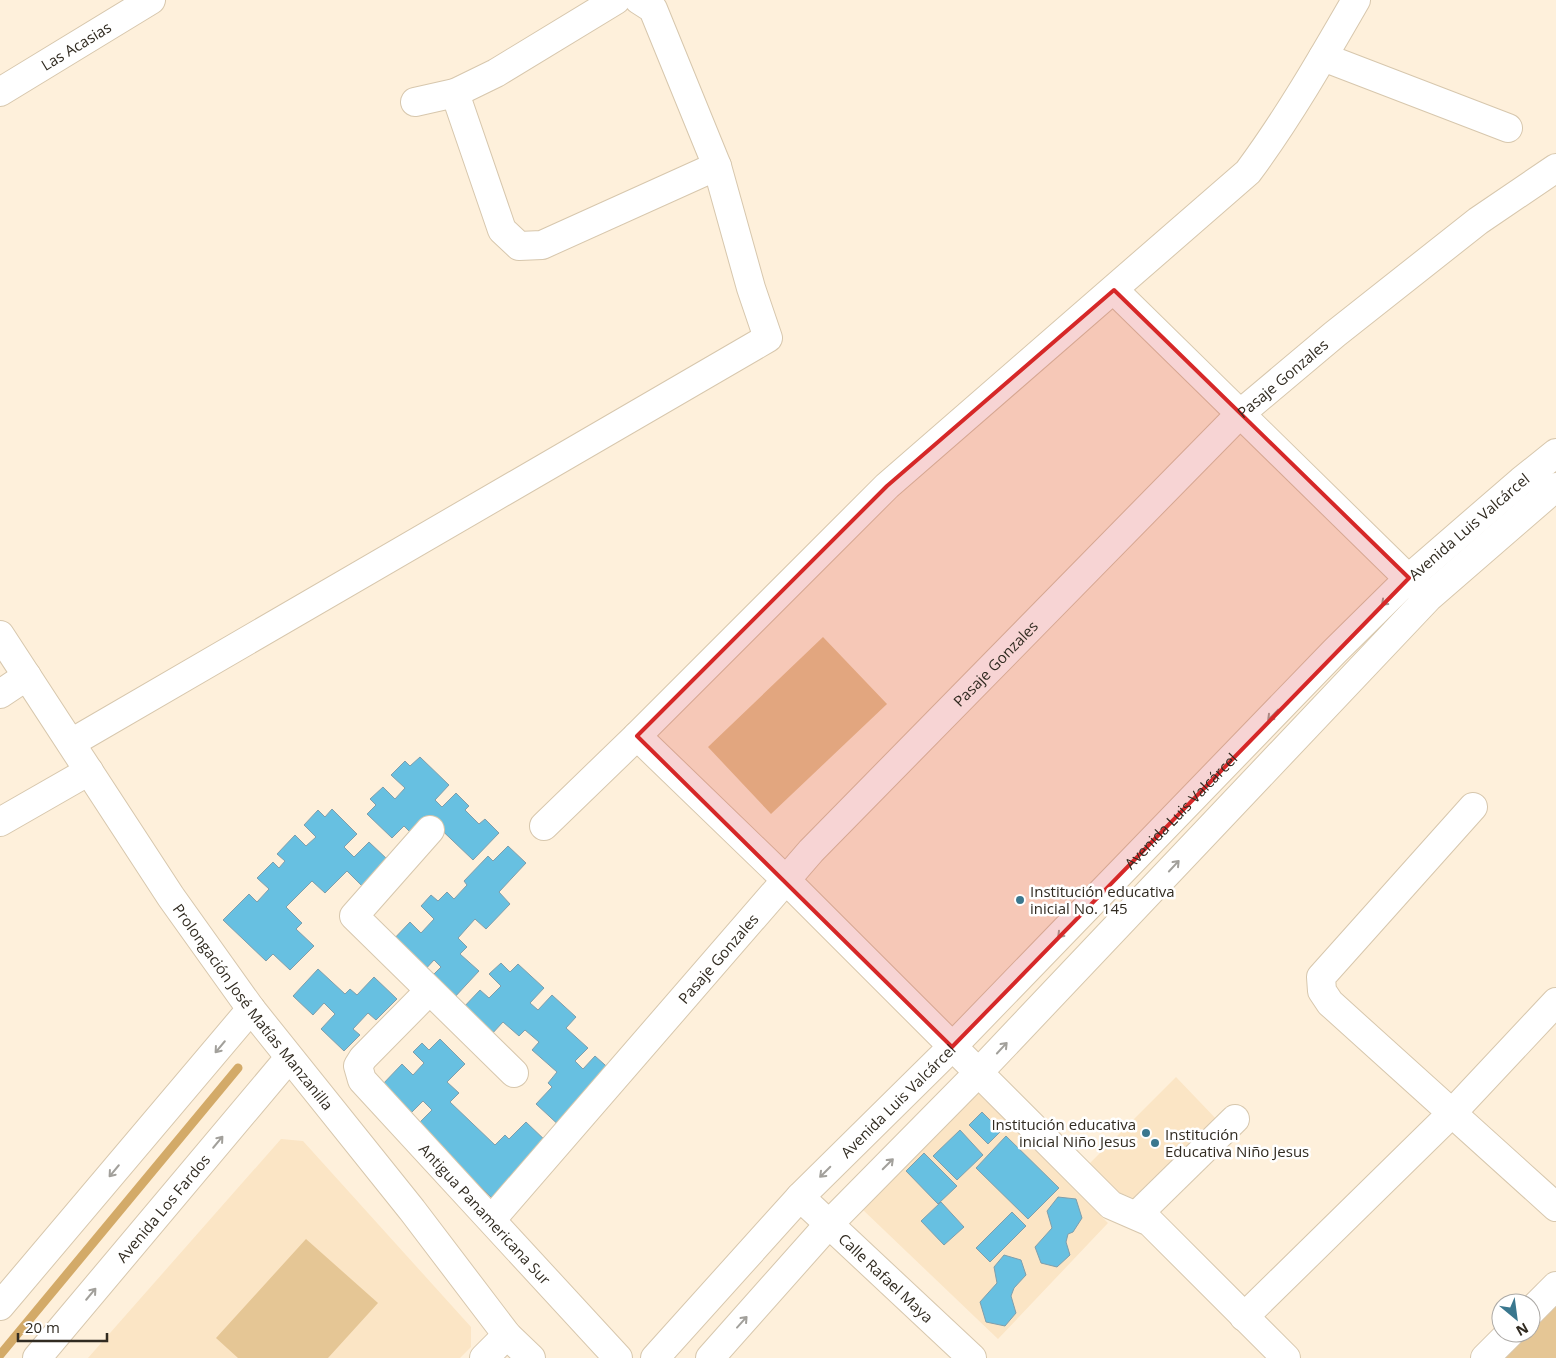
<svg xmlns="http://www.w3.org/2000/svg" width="1556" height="1358" font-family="'Open Sans',sans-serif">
<rect width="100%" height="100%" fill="#fef0db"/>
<path fill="#fbe5c5" d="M 1176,1077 L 1220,1123 L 1143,1202 L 1113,1190 L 1089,1164 Z
M 975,1090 L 1108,1223 L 998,1339 L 862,1209 Z
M 281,1139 L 303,1141 L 471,1327 L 471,1347 L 460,1358 L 88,1358 Z"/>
<path fill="#e5c695" d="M 823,637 L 887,704 L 771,814 L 708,747 Z
M 306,1239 L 378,1303 L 328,1358 L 238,1358 L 216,1338 Z
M 1556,1304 L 1556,1358 L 1504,1358 L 1528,1333 L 1531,1333 L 1531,1330 Z"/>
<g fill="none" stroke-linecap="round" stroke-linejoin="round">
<path stroke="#d3aa68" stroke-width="9" d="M 0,1355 L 238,1068"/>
</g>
<path fill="#67c0e1" stroke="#7f9eab" d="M 420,757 L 449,785 L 435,800 L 442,807 L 456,793 L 469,806 L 465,810 L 479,824 L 485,819 L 499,833 L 473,860 L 430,819 L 414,836 L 404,826 L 392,838 L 367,814 L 376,805 L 370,799 L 383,787 L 395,799 L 405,788 L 391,775 L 405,761 L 410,766 Z
M 332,809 L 357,834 L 344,847 L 354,857 L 369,842 L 388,860 L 362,886 L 347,871 L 325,893 L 312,881 L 286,907 L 302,923 L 296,929 L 314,946 L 290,970 L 273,954 L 266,961 L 223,920 L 249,894 L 257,902 L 269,889 L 257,878 L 273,862 L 279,868 L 285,861 L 277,854 L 295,835 L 306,846 L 316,837 L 304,825 L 318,810 L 325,817 Z
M 508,846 L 526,863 L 499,892 L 510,904 L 486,929 L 475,919 L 458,938 L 467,947 L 460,954 L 479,971 L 453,999 L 430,978 L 441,967 L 434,960 L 422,973 L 390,943 L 410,922 L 421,933 L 434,919 L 421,906 L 431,895 L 438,901 L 447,892 L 454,899 L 467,885 L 464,881 L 488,856 L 493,861 Z
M 501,963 L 510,972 L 518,964 L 544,988 L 530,1003 L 538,1010 L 552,995 L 576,1017 L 566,1028 L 588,1048 L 575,1061 L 583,1069 L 595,1056 L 614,1073 L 563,1129 L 536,1104 L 552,1087 L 548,1083 L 557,1072 L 532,1050 L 539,1042 L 525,1030 L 519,1036 L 503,1022 L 490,1036 L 461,1010 L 480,990 L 489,998 L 501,986 L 489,974 Z
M 318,969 L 345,994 L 350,989 L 357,995 L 374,977 L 397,999 L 376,1020 L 368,1013 L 353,1029 L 360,1035 L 344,1051 L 321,1029 L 335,1014 L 324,1003 L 313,1015 L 293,996 Z
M 440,1039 L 465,1064 L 447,1082 L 459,1093 L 450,1102 L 495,1145 L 505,1135 L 509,1139 L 526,1122 L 549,1144 L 494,1200 L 417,1125 L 432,1110 L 423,1101 L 411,1113 L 381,1086 L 402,1064 L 413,1075 L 424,1063 L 413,1052 L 422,1043 L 429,1050 Z
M 982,1112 L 1001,1131 L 988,1144 L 969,1125 Z
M 960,1130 L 983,1155 L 957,1180 L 933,1156 Z
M 1006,1136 L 1059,1188 L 1028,1219 L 976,1168 Z
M 924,1153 L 957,1186 L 938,1204 L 906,1171 Z
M 1058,1197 L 1076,1199 L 1082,1218 L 1073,1232 L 1068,1234 L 1066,1242 L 1070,1255 L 1057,1267 L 1041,1263 L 1035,1247 L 1052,1228 L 1047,1211 Z
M 941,1202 L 964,1227 L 944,1245 L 921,1221 Z
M 1012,1212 L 1026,1226 L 990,1262 L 976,1248 Z
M 1004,1255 L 1021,1260 L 1026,1275 L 1014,1288 L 1011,1296 L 1016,1313 L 1005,1326 L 986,1322 L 980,1302 L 997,1283 L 994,1267 Z"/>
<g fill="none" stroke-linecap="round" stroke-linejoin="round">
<g stroke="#d7c7ad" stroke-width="30">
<g id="minor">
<path d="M 1323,57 L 1508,128"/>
<path id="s1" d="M 0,92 L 151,0"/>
<path d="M 455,93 L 502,230 L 519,246 L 542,245 L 717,166"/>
<path d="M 415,102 L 455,93 L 496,73 L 616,0"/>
<path d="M 1114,290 L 1422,592"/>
<path id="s2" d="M 0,635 L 171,897 L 251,1009 L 412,1210 L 507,1335 L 531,1358"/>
<path d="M 0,694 L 27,676"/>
<path d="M 637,736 L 786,880 L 1111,1205 L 1150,1222 L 1286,1358"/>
<path d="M 71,743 L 768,338 L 751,288 L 717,166 L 653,9 L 639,0"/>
<path d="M 1473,807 L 1321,977 L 1322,991 L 1330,1003 L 1556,1207"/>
<path d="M 0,822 L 89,771"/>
<path d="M 544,826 L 637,736 L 887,486 L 1248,172 C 1288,118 1322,59 1356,0"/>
<path d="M 430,830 L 354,916 L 514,1073"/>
<path id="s3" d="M 429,991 L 363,1058 L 358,1066 L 362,1080 L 618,1358"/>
<path id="s4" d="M 800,1197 L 972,1358"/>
<path d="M 1137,1215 L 1235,1119"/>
<path id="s5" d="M 492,1219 L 811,851 L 1241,413 L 1335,334 L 1478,221 L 1556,168"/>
<path d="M 0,1306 L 251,1009"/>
<path d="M 1531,1311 L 1556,1286"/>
<path d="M 1244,1317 L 1452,1113 L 1556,1002"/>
<path id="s6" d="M 37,1358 L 289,1058"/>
<path d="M 484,1358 L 507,1335"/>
<path id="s7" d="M 655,1358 L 800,1197 L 952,1047 L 1335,651 L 1409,578 L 1521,481 L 1556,453"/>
<path d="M 710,1358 L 829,1224 L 978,1073 L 1428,598 L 1556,487"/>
<path d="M 1485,1358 L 1510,1333"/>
</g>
</g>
<use href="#minor" stroke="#fff" stroke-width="28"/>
</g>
<defs><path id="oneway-shaft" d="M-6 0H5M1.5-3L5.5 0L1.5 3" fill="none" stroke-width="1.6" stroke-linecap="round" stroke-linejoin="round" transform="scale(1.25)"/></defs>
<g stroke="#a2a09b">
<use href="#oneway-shaft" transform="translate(1387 600) rotate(136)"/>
<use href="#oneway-shaft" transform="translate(1273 715) rotate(134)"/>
<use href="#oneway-shaft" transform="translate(1174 866) rotate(-47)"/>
<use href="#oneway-shaft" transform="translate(1063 932) rotate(134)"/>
<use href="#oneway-shaft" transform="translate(220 1047) rotate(130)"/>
<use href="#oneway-shaft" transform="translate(1002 1048) rotate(-47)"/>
<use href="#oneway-shaft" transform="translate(218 1142) rotate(-50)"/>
<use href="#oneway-shaft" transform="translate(888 1164) rotate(-45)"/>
<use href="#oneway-shaft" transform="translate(114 1171) rotate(130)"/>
<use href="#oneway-shaft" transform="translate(825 1172) rotate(135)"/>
<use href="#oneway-shaft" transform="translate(91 1294) rotate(-50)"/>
<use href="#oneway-shaft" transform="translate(742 1322) rotate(-48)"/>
</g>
<path fill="#d62828" fill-opacity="0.2" stroke="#d62828" stroke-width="4" stroke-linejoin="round" d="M 1114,290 L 1409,578 L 952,1047 L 637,736 L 887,486 Z"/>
<g fill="#3a778e" stroke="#fff" stroke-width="2">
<circle cx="1020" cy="900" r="5"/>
<circle cx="1146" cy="1133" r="5"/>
<circle cx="1155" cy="1143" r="5"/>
</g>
<g text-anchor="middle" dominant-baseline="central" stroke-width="5" stroke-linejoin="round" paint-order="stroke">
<g font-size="15" fill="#312b21" stroke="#fff">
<text stroke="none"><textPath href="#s1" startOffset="89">Las Acasias</textPath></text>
<text stroke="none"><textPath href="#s5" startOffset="1155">Pasaje Gonzales</textPath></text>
<text stroke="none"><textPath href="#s7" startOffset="1164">Avenida Luis Valcárcel</textPath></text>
<text stroke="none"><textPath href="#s5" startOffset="750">Pasaje Gonzales</textPath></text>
<text stroke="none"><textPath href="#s7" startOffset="759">Avenida Luis Valcárcel</textPath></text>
<text stroke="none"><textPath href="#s5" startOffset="345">Pasaje Gonzales</textPath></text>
<text stroke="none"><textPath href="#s2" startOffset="450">Prolongación José Matías Manzanilla</textPath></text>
<text stroke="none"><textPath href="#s7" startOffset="354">Avenida Luis Valcárcel</textPath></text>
<text stroke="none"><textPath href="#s6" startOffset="196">Avenida Los Fardos</textPath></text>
<text stroke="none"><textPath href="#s3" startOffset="300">Antigua Panamericana Sur</textPath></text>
<text stroke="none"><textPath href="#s4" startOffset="118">Calle Rafael Maya</textPath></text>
</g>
<g font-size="15" fill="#312b21" stroke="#fff" text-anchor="start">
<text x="1030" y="891">Institución educativa<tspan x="1030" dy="17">inicial No. 145</tspan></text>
<text x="1136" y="1124" text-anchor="end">Institución educativa<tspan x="1136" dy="17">inicial Niño Jesus</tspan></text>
<text x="1165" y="1134">Institución<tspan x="1165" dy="17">Educativa Niño Jesus</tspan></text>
</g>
</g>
<g transform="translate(1516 1318) rotate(151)"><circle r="24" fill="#ffffff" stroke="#adaaa6"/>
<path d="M0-4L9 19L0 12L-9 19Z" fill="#3a778e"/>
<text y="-8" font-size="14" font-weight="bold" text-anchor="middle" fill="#312b21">N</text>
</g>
<path d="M18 1333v8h89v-8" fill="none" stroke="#312b21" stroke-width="2.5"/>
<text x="25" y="1333" font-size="15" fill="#312b21" stroke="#ffffff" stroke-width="4" paint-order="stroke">20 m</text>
</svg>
